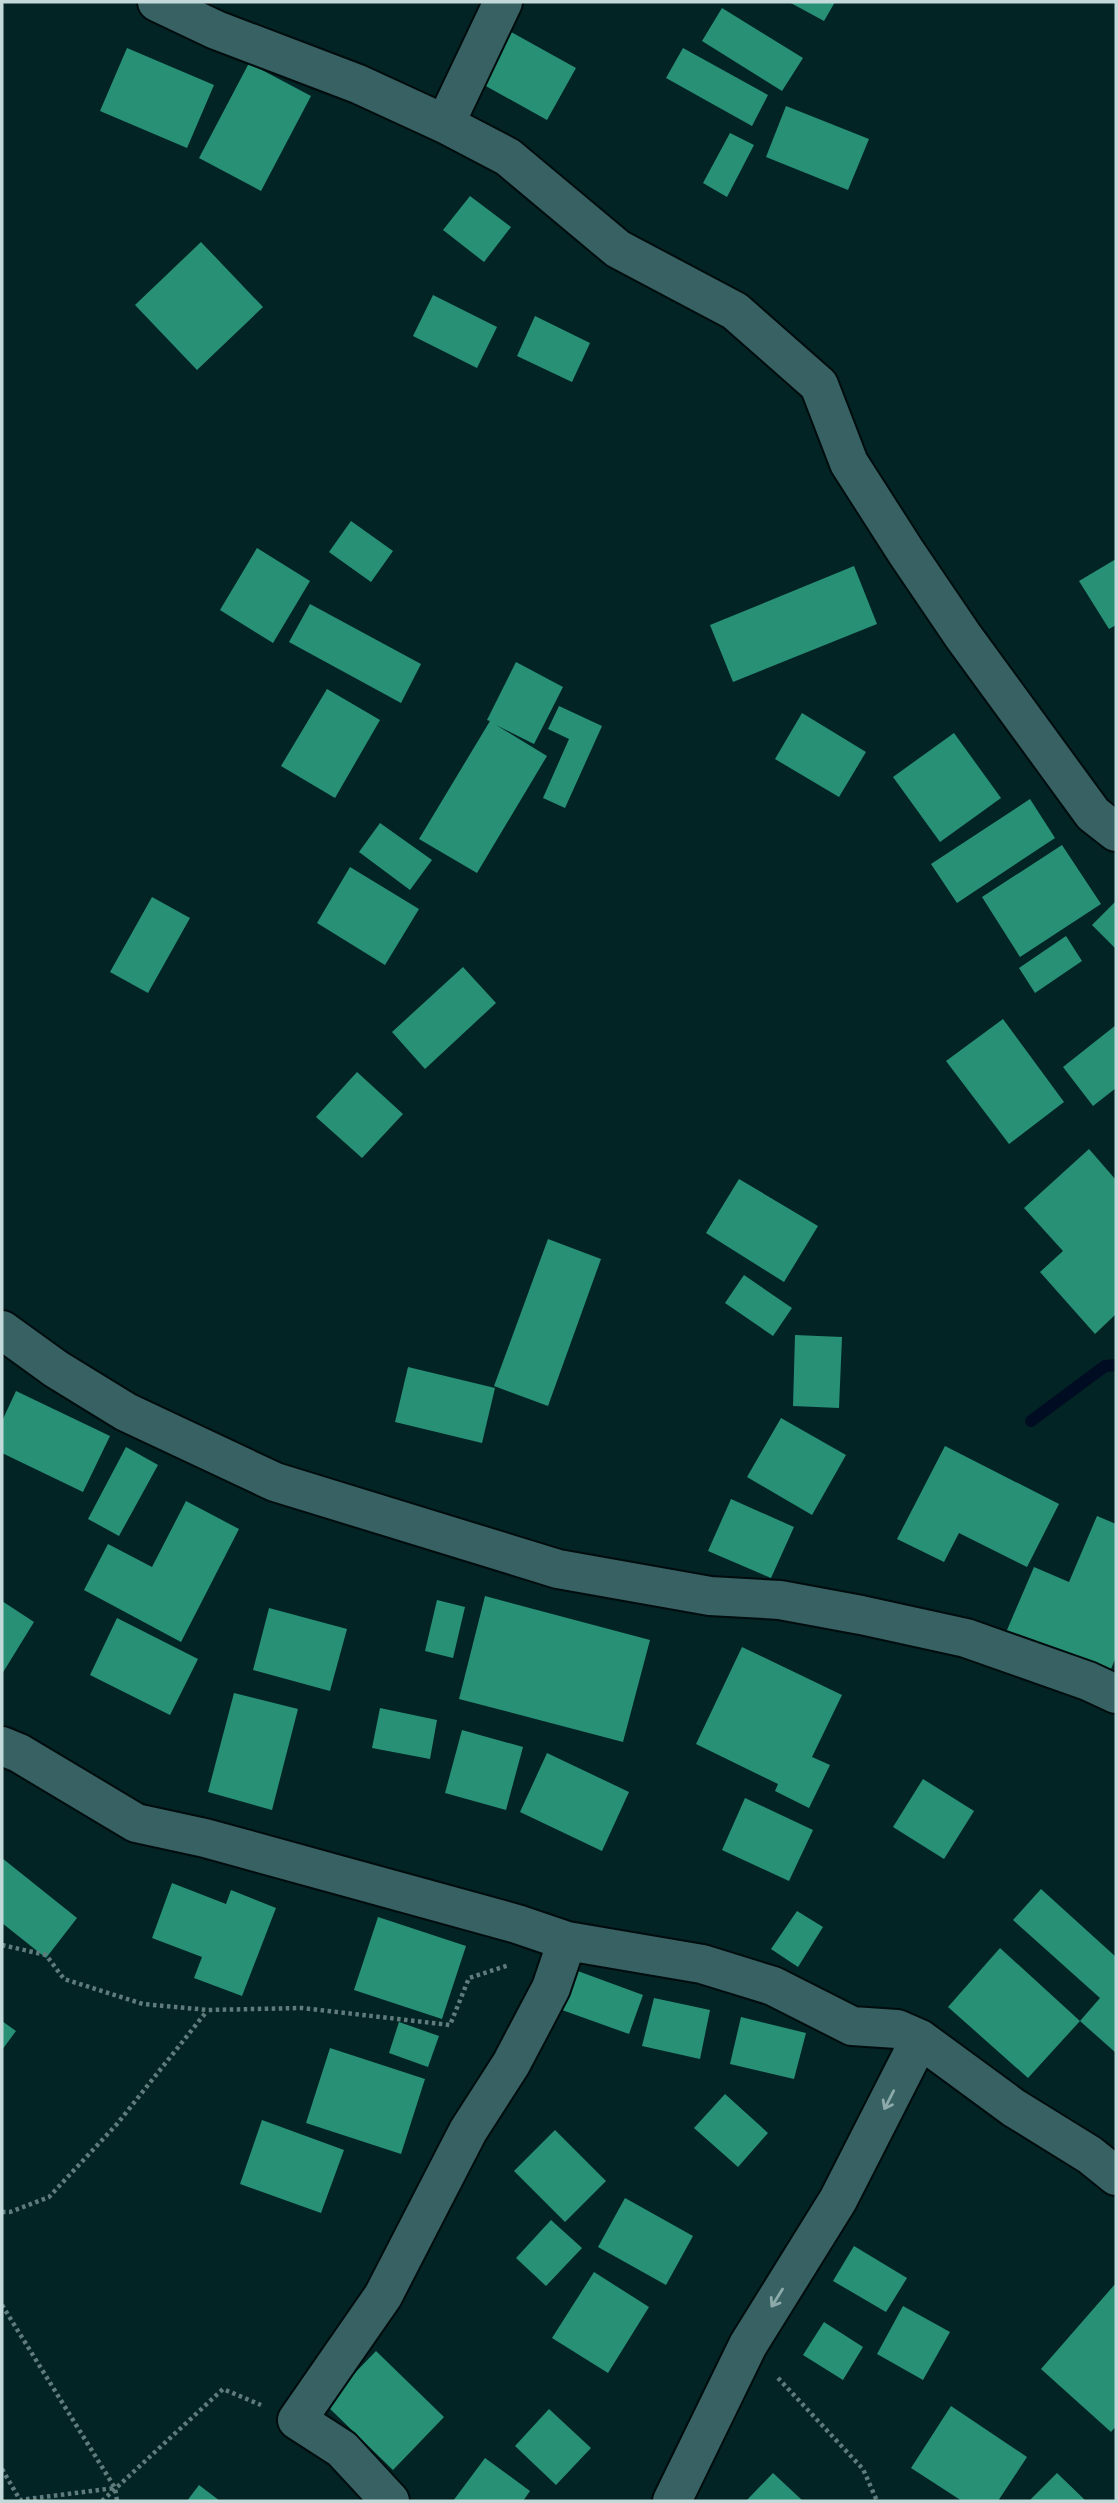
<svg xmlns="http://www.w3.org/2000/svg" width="1118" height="2503" font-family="'PT Sans Narrow',sans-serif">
<rect width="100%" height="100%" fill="#032425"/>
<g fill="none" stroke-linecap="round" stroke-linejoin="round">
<path stroke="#000c21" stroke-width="12" d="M 1031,1421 L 1105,1366 L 1116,1365"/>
</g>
<path fill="#289075" d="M 789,2 L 835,2 L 824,21 Z
M 722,8 L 803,58 L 782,91 L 702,41 Z
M 504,28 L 576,68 L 547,120 L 475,80 Z
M 127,48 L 214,85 L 187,148 L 100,111 Z
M 683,48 L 768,95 L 752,126 L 666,78 Z
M 249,63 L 311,96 L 261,191 L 199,158 Z
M 786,106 L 869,139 L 848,190 L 766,157 Z
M 730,133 L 754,145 L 727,197 L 703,183 Z
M 470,196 L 511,227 L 484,262 L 443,230 Z
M 201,242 L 263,307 L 197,370 L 135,305 Z
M 433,295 L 497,327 L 477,368 L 413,336 Z
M 535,316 L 590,343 L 572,382 L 517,356 Z
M 351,521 L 393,551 L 371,582 L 329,552 Z
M 257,548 L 310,581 L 273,643 L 220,610 Z
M 1116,559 L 1116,625 L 1109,629 L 1079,581 Z
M 854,566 L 877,624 L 733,682 L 710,625 Z
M 310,604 L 421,664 L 401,703 L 289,642 Z
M 516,662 L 563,687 L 534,744 L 496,725 L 547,756 L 477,873 L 419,839 L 490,721 L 487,720 Z
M 327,689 L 380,720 L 335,798 L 281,766 Z
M 559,706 L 602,726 L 565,808 L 543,798 L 569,739 L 548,729 Z
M 802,713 L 866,752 L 839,797 L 775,759 Z
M 954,733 L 1001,798 L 940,842 L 893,777 Z
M 1030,799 L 1055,838 L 957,903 L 931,864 Z
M 380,823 L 432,860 L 410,890 L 359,852 Z
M 1062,845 L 1101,904 L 1020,957 L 982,897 Z
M 350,867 L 419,909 L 385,965 L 317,923 Z
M 152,897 L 190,918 L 148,993 L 110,972 Z
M 1116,901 L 1116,947 L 1115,948 L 1092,925 Z
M 1066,936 L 1082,961 L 1035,993 L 1019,968 Z
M 463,967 L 496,1003 L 425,1069 L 392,1032 Z
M 1003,1019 L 1064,1102 L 1009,1144 L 946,1061 Z
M 1116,1025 L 1116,1088 L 1093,1106 L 1063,1067 Z
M 357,1072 L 403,1114 L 362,1158 L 316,1117 Z
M 1089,1149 L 1116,1180 L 1116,1314 L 1095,1334 L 1040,1272 L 1063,1251 L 1024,1208 Z
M 739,1179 L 818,1226 L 784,1282 L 706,1233 Z
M 548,1239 L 601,1259 L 548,1406 L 494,1386 Z
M 744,1275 L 792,1308 L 773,1336 L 725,1303 Z
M 795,1335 L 842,1337 L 839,1408 L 793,1406 Z
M 408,1367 L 495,1388 L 482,1443 L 395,1422 Z
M 16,1391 L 110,1436 L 83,1492 L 2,1453 L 2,1421 Z
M 781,1418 L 846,1455 L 812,1515 L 747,1477 Z
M 945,1446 L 1059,1504 L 1027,1567 L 959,1533 L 944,1562 L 897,1539 Z
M 126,1447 L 158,1465 L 119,1536 L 88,1519 Z
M 731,1499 L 794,1527 L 771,1578 L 708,1551 Z
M 186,1501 L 239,1529 L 181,1642 L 84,1590 L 108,1544 L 152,1567 Z
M 1097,1516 L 1116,1524 L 1116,1657 L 1106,1681 L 1004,1637 L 1034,1567 L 1069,1582 Z
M 485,1596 L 650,1640 L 623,1742 L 459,1699 Z
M 437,1600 L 465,1607 L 453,1658 L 425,1651 Z
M 2,1601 L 34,1622 L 2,1674 Z
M 269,1608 L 347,1629 L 330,1691 L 253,1670 Z
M 117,1618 L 198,1659 L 170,1715 L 90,1675 Z
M 742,1647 L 842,1695 L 812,1757 L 830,1765 L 809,1808 L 775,1791 L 778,1784 L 696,1744 Z
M 234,1693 L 298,1709 L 272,1810 L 208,1792 Z
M 380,1708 L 437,1720 L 430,1759 L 372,1748 Z
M 462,1730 L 523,1747 L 506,1810 L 445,1793 Z
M 547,1753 L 629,1792 L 602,1851 L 520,1812 Z
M 923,1779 L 974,1811 L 944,1859 L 893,1827 Z
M 745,1798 L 813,1830 L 789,1881 L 722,1850 Z
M 2,1858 L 77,1918 L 46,1958 L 2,1923 Z
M 172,1883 L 226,1904 L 231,1890 L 276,1908 L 242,1996 L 194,1978 L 202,1957 L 152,1938 Z
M 1041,1889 L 1116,1957 L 1116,2053 L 1080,2021 L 1100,1998 L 1013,1920 Z
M 797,1911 L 823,1927 L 798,1967 L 771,1949 Z
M 378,1917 L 466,1946 L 442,2019 L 354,1990 Z
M 1000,1948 L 1080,2021 L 1028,2078 L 948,2007 Z
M 575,1970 L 643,1995 L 629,2034 L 562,2010 Z
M 654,1998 L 710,2010 L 700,2059 L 642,2046 Z
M 741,2017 L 806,2033 L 794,2079 L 730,2064 Z
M 2,2021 L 16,2031 L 2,2050 Z
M 399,2022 L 439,2036 L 428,2067 L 389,2053 Z
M 330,2048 L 425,2079 L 401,2154 L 306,2123 Z
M 725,2094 L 768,2133 L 738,2167 L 694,2128 Z
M 262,2120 L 344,2150 L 321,2213 L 240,2184 Z
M 555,2130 L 606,2181 L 565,2222 L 514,2171 Z
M 625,2198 L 693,2236 L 666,2285 L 598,2247 Z
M 551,2220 L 582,2248 L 546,2286 L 516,2258 Z
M 854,2246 L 907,2278 L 886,2312 L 833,2281 Z
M 594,2272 L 649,2307 L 608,2373 L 552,2338 Z
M 1116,2283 L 1116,2426 L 1111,2432 L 1041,2369 Z
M 903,2306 L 950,2332 L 923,2380 L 877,2354 Z
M 824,2322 L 863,2347 L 843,2380 L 803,2355 Z
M 376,2351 L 444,2417 L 393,2470 L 325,2404 Z
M 951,2406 L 1027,2457 L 998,2501 L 962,2501 L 911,2468 Z
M 549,2409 L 591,2448 L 556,2485 L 515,2446 Z
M 485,2458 L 530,2491 L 523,2501 L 453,2501 Z
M 773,2473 L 803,2501 L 746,2501 Z
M 1057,2473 L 1086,2501 L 1029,2501 Z
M 199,2485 L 220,2501 L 187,2501 Z"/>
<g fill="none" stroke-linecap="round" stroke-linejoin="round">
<g stroke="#000c0d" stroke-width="42">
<path id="minor" d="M 157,2 L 216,30 L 358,84 L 445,124 L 508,157 L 618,249 L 735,311 L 819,385 L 849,463 L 906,552 L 963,636 L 1093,814 L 1116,832
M 445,124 L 503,2
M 2,1330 L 56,1369 L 126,1412 L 275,1482 L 558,1569 L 710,1596 L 780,1600 L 861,1615 L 966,1638 L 1088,1681 L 1116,1694
M 2,1746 L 19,1753 L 136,1823 L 205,1838 L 332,1873 L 517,1924 L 567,1941 L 702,1964 L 773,1986 L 852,2026 L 897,2029 L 920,2039 L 1014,2108 L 1090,2155 L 1116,2176
M 390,2501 L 342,2449 L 297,2420 L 383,2296 L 468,2131 L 511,2064 L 551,1988 L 567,1941
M 672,2501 L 748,2345 L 838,2200 L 920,2039"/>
</g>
<path stroke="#5f7b7b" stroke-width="4.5" stroke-dasharray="3.5 3.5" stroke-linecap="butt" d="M 2,1945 L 46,1955 L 64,1979 L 143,2004 L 208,2010 L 302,2008 L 450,2025 L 469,1978 L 509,1965
M 2,2212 L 10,2212 L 49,2197 L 117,2124 L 207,2011
M 2,2305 L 115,2488 L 117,2501
M 778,2378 L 863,2469 L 877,2501
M 2,2469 L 20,2500 L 115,2488
M 102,2501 L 223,2389 L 261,2405"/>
<use href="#minor" stroke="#376162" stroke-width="38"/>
</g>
<defs><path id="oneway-shaft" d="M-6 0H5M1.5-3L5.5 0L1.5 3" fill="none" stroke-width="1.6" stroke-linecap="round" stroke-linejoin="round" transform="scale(1.75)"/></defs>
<g stroke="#8caaaa">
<use href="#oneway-shaft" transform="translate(889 2100) rotate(117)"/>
<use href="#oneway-shaft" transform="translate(777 2298) rotate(122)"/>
</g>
<rect width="1118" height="2503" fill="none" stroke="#c4dada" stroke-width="7"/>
</svg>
